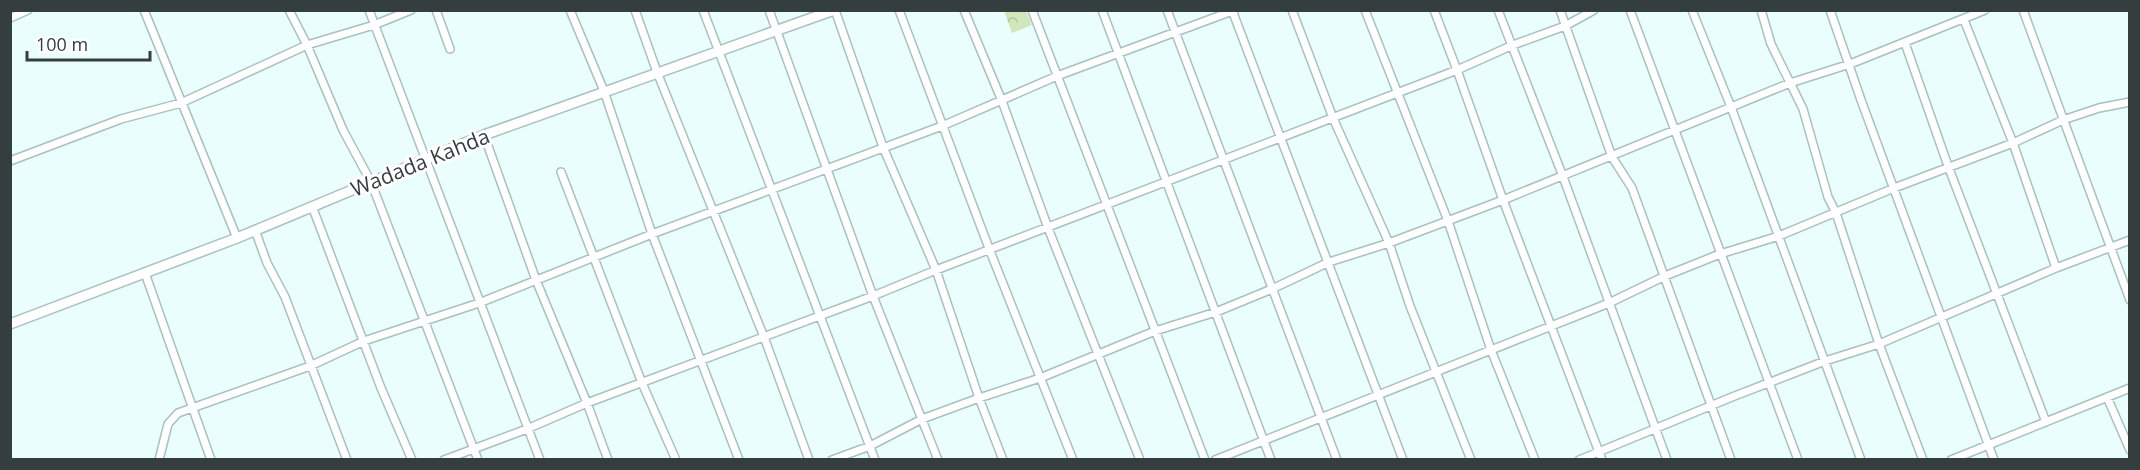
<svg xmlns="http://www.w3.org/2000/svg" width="2140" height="470" font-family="'Open Sans',sans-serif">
<defs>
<pattern id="park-crowns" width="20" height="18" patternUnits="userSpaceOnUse" patternTransform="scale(1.5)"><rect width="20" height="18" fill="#d1e6ba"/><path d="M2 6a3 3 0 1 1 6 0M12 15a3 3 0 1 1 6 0" fill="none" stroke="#b4c6a1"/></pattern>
</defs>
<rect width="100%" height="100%" fill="#e9fefd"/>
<path fill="url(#park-crowns)" d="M 1004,11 L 1026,11 L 1032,25 L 1012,33 Z"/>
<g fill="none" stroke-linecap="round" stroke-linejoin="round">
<g stroke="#a8c1c0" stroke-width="10">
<path id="street" d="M 144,10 L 237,238
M 289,10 L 307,45 L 343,130 L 371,182 L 478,460
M 369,10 L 540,460
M 436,10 L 450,49
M 570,10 L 604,91 L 652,234 L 739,460
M 635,10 L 657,72 L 764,337 L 809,460
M 703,10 L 875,460
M 769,10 L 873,296 L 938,460
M 835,10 L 883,147 L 936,270 L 979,398 L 1003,460
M 899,10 L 990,251 L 1073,460
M 964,10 L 1002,101 L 1048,228 L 1140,460
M 1032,10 L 1205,460
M 1102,10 L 1271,460
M 1167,10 L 1337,460
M 1232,10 L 1403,460
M 1292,10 L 1333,118 L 1389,243 L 1410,306 L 1471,460
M 1365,10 L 1448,221 L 1491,350 L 1535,460
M 1434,10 L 1457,70 L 1503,200 L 1602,460
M 1498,10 L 1562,174 L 1667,460
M 1560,10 L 1612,157 L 1632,188 L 1731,460
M 1630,10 L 1798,460
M 1692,10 L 1731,107 L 1861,460
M 1761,10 L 1771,44 L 1803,109 L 1828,197 L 1836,213 L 1879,344 L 1923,460
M 1830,10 L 1861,100 L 1994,460
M 2023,10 L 2130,300
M 10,18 L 28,10
M 1964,20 L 2013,143 L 2056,268
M 1905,43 L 1948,166 L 2046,422
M 484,135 L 536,280 L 587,403 L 608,460
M 10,161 L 121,119 L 181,103 L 307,45 L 374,25 L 411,10
M 561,172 L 642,383 L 676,460
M 312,206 L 381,388 L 412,460
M 255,230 L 267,263 L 285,297 L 347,460
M 145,273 L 211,460
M 2107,397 L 2130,450
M 159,460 L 168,424 L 178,413 L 310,366 L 364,341 L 479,303 L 652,234 L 942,126 L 1057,76 L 1235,10
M 444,460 L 527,429 L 587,403 L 873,296 L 936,270 L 1457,70 L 1513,45 L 1565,26 L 1594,10
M 832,460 L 870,446 L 922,419 L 979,398 L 1040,378 L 1155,331 L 1216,312 L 1272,289 L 1329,262 L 1389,243 L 1503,200 L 1790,83 L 1850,64 L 1985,10
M 1215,460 L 1609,303 L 1665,276 L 1720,254 L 1779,236 L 1894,188 L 2013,143 L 2063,120 L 2099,108 L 2130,102
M 1579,460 L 1732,397 L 1825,361 L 1879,344 L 2056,268 L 2130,240
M 1951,460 L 2130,388"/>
</g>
<g stroke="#a8c1c0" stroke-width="12">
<path id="secondary" d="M 10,324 L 237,238 L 484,135 L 834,10"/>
</g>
<use href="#street" stroke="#fff" stroke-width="7"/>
<use href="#secondary" stroke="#fff" stroke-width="9"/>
</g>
<g text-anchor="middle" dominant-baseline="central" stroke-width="6" stroke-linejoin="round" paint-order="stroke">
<g font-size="21" fill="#343e3e" stroke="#fff">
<text transform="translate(420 162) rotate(-22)">Wadada Kahda</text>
</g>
</g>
<rect width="2140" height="470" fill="none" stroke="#343e3e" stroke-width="24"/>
<path d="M27 51v9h123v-9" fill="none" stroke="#343e3e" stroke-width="3"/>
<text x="36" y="51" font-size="18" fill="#343e3e" stroke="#ffffff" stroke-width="4.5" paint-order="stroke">100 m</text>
</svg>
